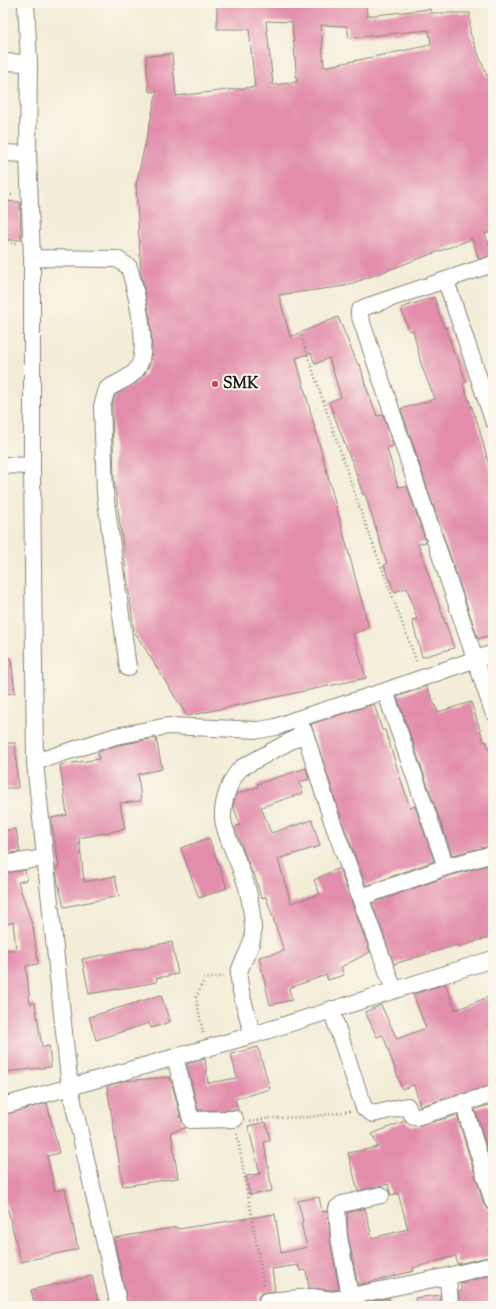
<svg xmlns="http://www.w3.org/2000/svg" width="496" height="1309" font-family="'Sorts Mill Goudy',serif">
<rect width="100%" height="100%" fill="#fbf7ec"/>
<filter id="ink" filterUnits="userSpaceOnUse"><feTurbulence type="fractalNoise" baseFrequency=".025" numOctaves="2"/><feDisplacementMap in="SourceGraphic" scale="8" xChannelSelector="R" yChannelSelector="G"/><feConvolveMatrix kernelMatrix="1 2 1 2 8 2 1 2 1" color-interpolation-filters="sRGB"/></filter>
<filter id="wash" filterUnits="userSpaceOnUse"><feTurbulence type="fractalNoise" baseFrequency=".012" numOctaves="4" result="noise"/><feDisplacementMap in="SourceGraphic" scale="16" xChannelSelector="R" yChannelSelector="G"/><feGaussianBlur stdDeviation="0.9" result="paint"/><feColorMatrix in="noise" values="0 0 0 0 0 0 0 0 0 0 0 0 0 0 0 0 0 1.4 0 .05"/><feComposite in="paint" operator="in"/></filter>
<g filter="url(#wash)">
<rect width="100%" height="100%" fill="#f3edd7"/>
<g id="blocks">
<path fill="#e28dab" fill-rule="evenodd" d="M 217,3 L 366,3 L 367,16 L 430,9 L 431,13 L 470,13 L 470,33 L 487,76 L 493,74 L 493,231 L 485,234 L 493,255 L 479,259 L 472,239 L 345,286 L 279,295 L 290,337 L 338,317 L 358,365 L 360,364 L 365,384 L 377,416 L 383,415 L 393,446 L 387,448 L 398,487 L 407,486 L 426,542 L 418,544 L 422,556 L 454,648 L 422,657 L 412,620 L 417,619 L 407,588 L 394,592 L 384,565 L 387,564 L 365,494 L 363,495 L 352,460 L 351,460 L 329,402 L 341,397 L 329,358 L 315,364 L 311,353 L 296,358 L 369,628 L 353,634 L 366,678 L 187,716 L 134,631 L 114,479 L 112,407 L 115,395 L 136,383 L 144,375 L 150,364 L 152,350 L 150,318 L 141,274 L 136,185 L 157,91 L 149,92 L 146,56 L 172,54 L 176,96 L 255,87 L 249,29 L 217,29 ZM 266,21 L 292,22 L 297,82 L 273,85 ZM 321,25 L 347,26 L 349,38 L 429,30 L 431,45 L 324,67 Z
M 3,201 L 20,202 L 21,240 L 3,240 Z
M 434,297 L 444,328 L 446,327 L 454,354 L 456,354 L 466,382 L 463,384 L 478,424 L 493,480 L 493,634 L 478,639 L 401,409 L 435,399 L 422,367 L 413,330 L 409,331 L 401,308 Z
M 3,658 L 11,658 L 15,693 L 3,694 Z
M 426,686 L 438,712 L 471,702 L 484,742 L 486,741 L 493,760 L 493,845 L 452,855 L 397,697 Z
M 374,704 L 382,730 L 385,730 L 410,808 L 415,806 L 434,861 L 366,886 L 341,818 L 311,724 Z
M 156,738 L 162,769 L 138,774 L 141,801 L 120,803 L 125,829 L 79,838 L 84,882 L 115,876 L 119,896 L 64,907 L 58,883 L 56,868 L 59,867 L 51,818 L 67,815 L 60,765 L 99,759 L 98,752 L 118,745 Z
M 3,743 L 15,743 L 18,788 L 3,788 Z
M 306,768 L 309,779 L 299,782 L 303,793 L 261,807 L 271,833 L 312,820 L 320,846 L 278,859 L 291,903 L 320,894 L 314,880 L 339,868 L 370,952 L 341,967 L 344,975 L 328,980 L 326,975 L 289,988 L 292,1000 L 270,1005 L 259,957 L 284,951 L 266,897 L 261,898 L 254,873 L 252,873 L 235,827 L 240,825 L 233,806 L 236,794 L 258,787 L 257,784 Z
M 16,829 L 20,852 L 3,854 L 3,831 Z
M 209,838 L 227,888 L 199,898 L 181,848 Z
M 493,864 L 493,936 L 458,947 L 457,945 L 394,964 L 372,903 L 449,876 Z
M 25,870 L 27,880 L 18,882 L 33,927 L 38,964 L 26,966 L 30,1003 L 35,1003 L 42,1047 L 49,1046 L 51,1067 L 4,1072 L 3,950 L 16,949 L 13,922 L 3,925 L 3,873 Z
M 172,942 L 178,974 L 156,978 L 157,982 L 89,994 L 82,959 Z
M 445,984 L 456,1010 L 493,995 L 493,1085 L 420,1106 L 414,1085 L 402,1089 L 383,1035 L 377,1037 L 365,1012 L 381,1005 L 397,1039 L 426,1028 L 413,994 Z
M 161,995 L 170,1022 L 151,1028 L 149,1023 L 96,1040 L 89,1017 Z
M 258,1047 L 270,1089 L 235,1099 L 238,1110 L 198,1110 L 187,1064 L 205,1059 L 208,1083 L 237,1078 L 231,1054 Z
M 170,1077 L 182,1122 L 186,1128 L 171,1132 L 178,1178 L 123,1186 L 107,1086 L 124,1081 Z
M 47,1103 L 59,1153 L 47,1156 L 55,1191 L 65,1189 L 78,1249 L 21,1262 L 3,1191 L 3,1115 Z
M 493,1104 L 493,1169 L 475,1109 Z
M 457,1115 L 484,1205 L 487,1209 L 493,1211 L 493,1230 L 489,1231 L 493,1244 L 493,1256 L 457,1264 L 456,1256 L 413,1268 L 414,1271 L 358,1285 L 348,1236 L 347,1213 L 365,1208 L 372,1238 L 408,1229 L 398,1193 L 391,1195 L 388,1184 L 358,1191 L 348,1153 L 378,1147 L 372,1134 L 405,1121 L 410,1125 L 418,1126 Z
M 266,1122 L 270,1140 L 264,1142 L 272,1191 L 250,1195 L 246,1176 L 260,1174 L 248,1126 Z
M 319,1197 L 322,1212 L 328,1211 L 330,1239 L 339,1289 L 332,1290 L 309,1288 L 306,1270 L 300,1271 L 298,1265 L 272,1269 L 275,1291 L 261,1293 L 258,1297 L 259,1306 L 128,1306 L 114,1238 L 177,1227 L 178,1229 L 275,1214 L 281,1253 L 307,1247 L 301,1223 L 303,1222 L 298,1201 Z
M 493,1275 L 493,1306 L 459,1306 L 459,1291 L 462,1291 L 460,1283 Z
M 92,1276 L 99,1306 L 35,1306 L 31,1290 Z
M 440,1295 L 440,1306 L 416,1306 L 415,1298 Z
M 389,1298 L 390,1306 L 350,1306 Z"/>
</g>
</g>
<g filter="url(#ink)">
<use href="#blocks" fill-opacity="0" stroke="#88847a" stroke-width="1"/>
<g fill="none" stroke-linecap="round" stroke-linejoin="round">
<g stroke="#88847a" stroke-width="18">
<path id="minor" d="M 26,3 L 29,63 L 28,154 L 32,258 L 32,466 L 35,763 L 70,1088 L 119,1306
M 3,62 L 29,63
M 3,153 L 28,154
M 32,258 L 117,259 L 129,267 C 135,288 151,351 137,369 C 131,378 116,383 107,389 L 102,406 L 105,493 L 128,668
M 493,264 L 365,307 L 359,311 L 359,314 L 493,712
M 446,281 L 493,420
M 3,465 L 32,466
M 385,691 L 297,719 L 305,733 L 332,821 L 394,990
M 35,762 L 116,736 L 168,726 L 259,730 L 276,727 L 297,719
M 3,864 L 45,858
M 446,867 L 385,691 L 493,653
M 362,897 L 446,867 L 493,854
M 331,1009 L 364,1108 L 373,1114 L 407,1106 L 413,1116 L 416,1117 L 493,1094
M 253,1035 C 249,1021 237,984 239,972 C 243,958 254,946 253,929 C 252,911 249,889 242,873 C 237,857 224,834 223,818 C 222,802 230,779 241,768 L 305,733
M 175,1057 L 191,1120 L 235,1119
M 463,1102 L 493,1202
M 3,1106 L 253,1035 L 493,959
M 448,1276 L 493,1265
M 350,1296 L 339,1237 L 337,1208 L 342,1204 L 381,1195
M 267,1301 L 312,1297 L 332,1300 L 448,1276 L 450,1306"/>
</g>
<path stroke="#88847a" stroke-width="2.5" stroke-dasharray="1 3" stroke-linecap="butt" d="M 3,195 L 14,195
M 3,243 L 16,243
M 301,336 L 360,509 L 417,663
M 203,1033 L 196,998 L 204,979 L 224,976
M 250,1122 L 271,1118 L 311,1117 L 350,1111
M 237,1134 L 264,1286"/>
<use href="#minor" stroke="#fff" stroke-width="16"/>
</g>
</g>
<circle fill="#d1495b" stroke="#fbf7ec" stroke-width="1.5" cx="215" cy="384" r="4"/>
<g text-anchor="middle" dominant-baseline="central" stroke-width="4" stroke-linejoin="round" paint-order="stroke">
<g font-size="16" font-weight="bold" fill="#1c1c1c" stroke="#fbf7ec" text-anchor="start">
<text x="223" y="384">SMK</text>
</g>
</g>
<rect width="496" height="1309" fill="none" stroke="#fbf7ec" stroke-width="16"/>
</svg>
